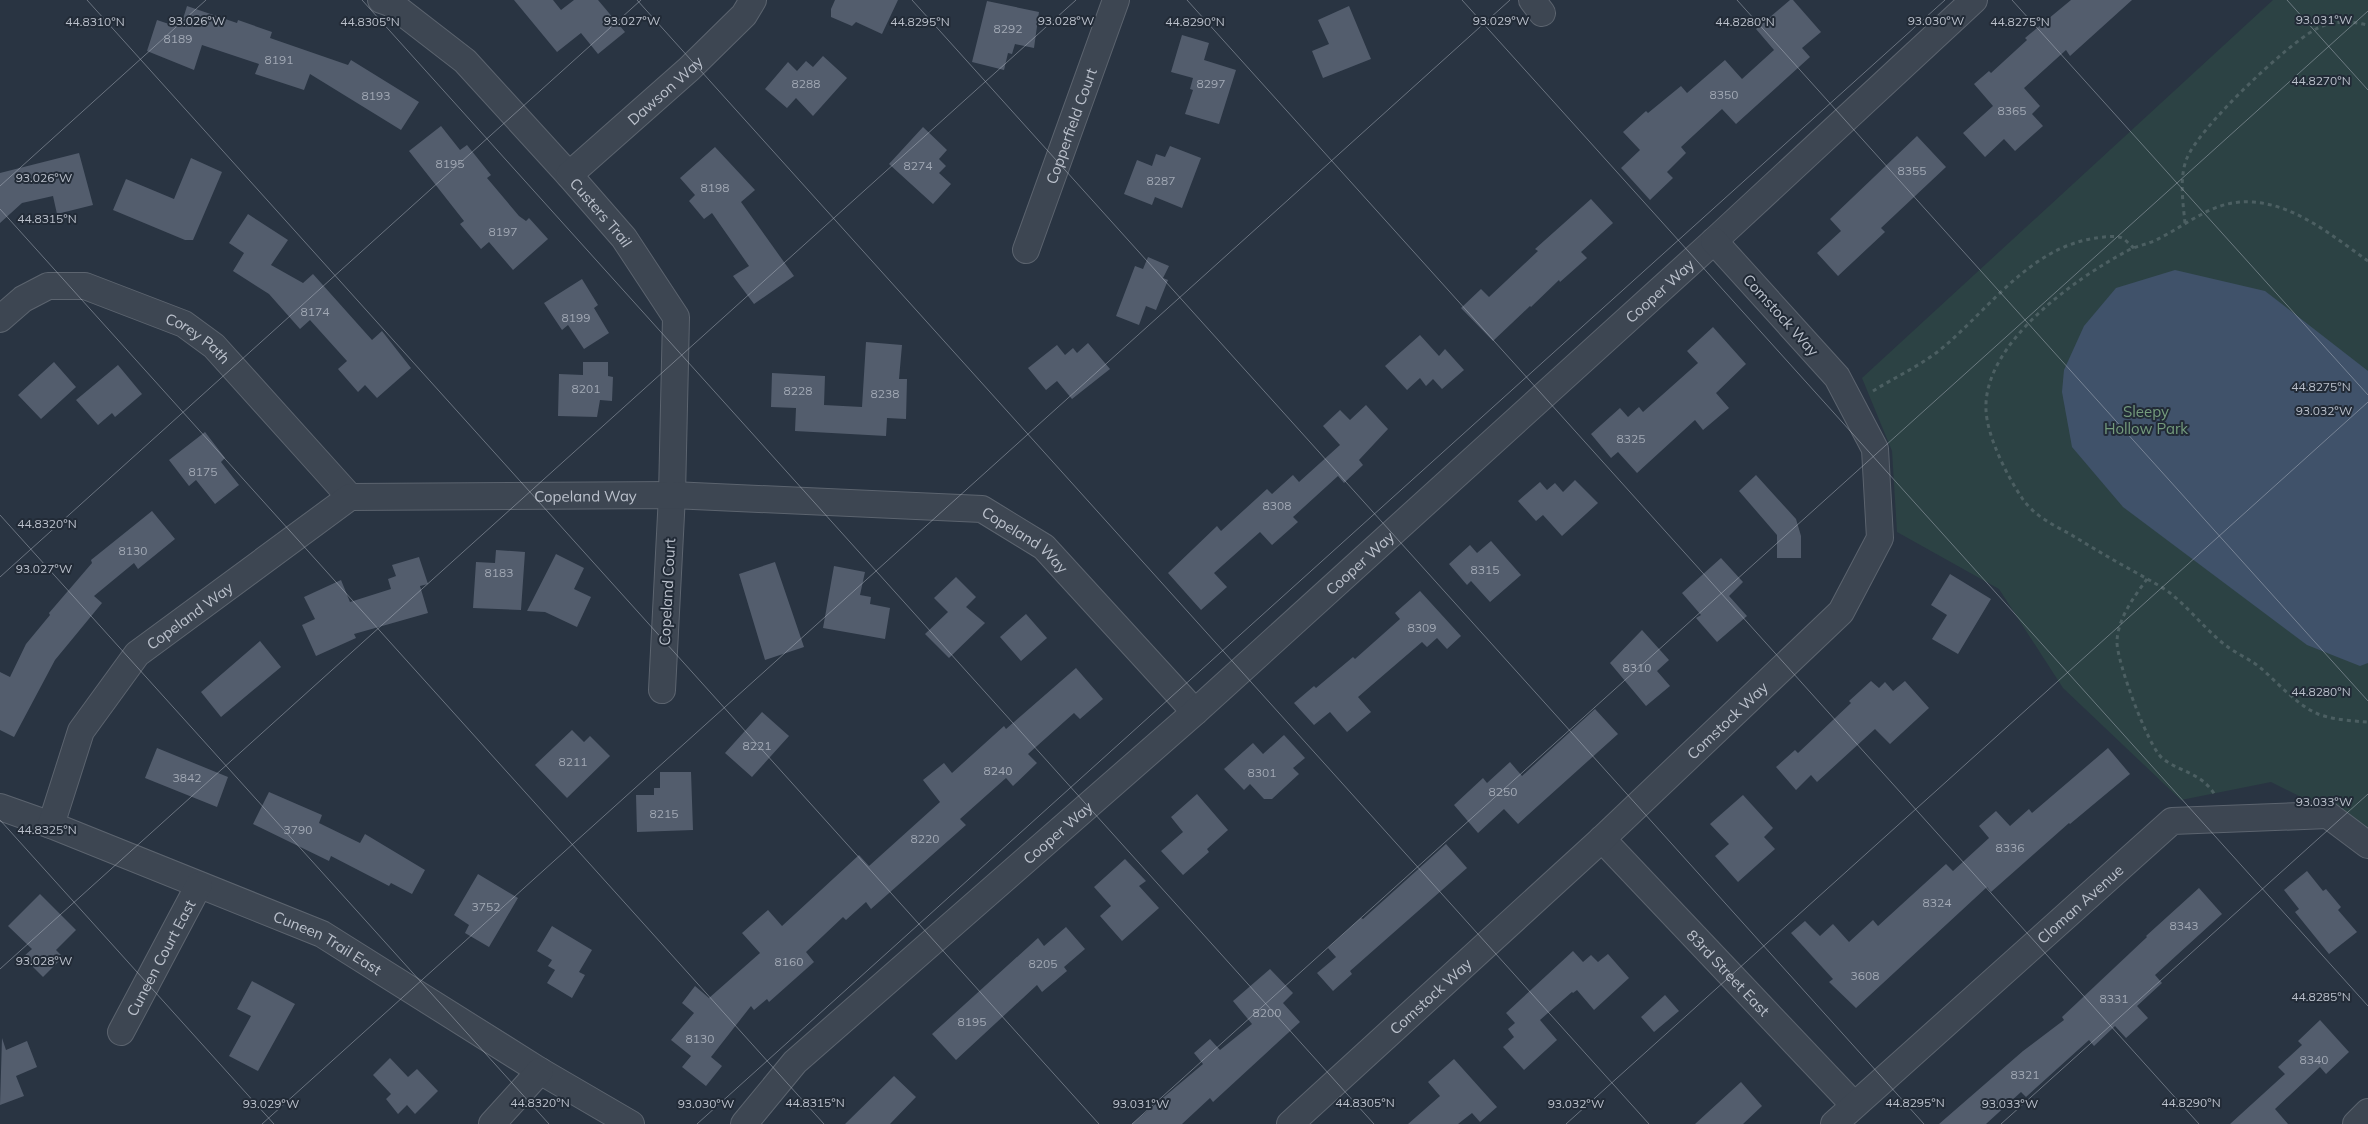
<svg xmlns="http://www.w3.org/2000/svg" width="2368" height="1124" font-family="Mulish,sans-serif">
<rect width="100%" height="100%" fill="#293442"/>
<path fill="#2c4244" d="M 2273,0 L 2368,0 L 2368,830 L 2271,782 L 2181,800 L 2063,688 L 1999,589 L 1897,532 L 1892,451 L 1862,378 Z"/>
<path fill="#40526a" d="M 2175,270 L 2265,291 L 2368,371 L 2368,663 L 2360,666 L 2307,645 L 2123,507 L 2072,447 L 2062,392 L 2064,370 L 2084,326 L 2116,288 Z"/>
<path fill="#535d6d" d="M 514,0 L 553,0 L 561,10 L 574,0 L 598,0 L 625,32 L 598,54 L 581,33 L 557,52 Z
M 835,0 L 898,0 L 882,34 L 856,22 L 852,26 L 831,17 L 831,9 Z
M 1790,0 L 1793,0 L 1821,32 L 1802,48 L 1810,57 L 1736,124 L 1722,109 L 1681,147 L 1686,153 L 1667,172 L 1673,178 L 1650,200 L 1621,168 L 1640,150 L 1623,132 L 1646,111 L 1648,113 L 1681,86 L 1687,93 L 1725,60 L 1742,79 L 1774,50 L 1756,29 Z
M 2071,0 L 2132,0 L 2070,56 L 2066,50 L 2024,88 L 2040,106 L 2032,114 L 2043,126 L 2015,151 L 2004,139 L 1985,157 L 1963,133 L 1993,106 L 1974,84 L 1989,71 L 1991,73 L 2027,40 L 2025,38 Z
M 987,1 L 1039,12 L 1034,48 L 1015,44 L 1012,54 L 1008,53 L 1004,70 L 972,62 Z
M 187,6 L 237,23 L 238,20 L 272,32 L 270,38 L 348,65 L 351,60 L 419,102 L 401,130 L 310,74 L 304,90 L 255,74 L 259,64 L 202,45 L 194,70 L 147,51 L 157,20 L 169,24 L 172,15 L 183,19 Z
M 1349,6 L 1371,59 L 1323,78 L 1312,51 L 1329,44 L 1318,20 Z
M 1182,35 L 1209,43 L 1204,60 L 1236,70 L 1219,124 L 1185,114 L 1193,90 L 1190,89 L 1193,78 L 1171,72 Z
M 823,56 L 847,78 L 813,116 L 796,98 L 787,108 L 765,89 L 788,62 L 797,71 L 806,61 L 813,67 Z
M 441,126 L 460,150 L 467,145 L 491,175 L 487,178 L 519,216 L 526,221 L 529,218 L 548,239 L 513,270 L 489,242 L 481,249 L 460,224 L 464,221 L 409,151 Z
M 923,127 L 947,150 L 939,159 L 946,166 L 939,173 L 951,184 L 933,204 L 889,164 Z
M 1917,136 L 1946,167 L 1881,228 L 1885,232 L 1838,276 L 1817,253 L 1841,231 L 1830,219 Z
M 1170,146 L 1201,158 L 1182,208 L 1155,197 L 1152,205 L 1124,194 L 1137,160 L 1152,166 L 1156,154 L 1165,157 Z
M 715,147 L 755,190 L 741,202 L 794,276 L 754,304 L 733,276 L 749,266 L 712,213 L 704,219 L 689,201 L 695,195 L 680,178 Z
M 79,153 L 93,205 L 57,214 L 53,196 L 22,203 L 0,223 L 0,173 Z
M 191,158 L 222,172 L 193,240 L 185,240 L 113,210 L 126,179 L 174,199 Z
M 1591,199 L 1613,223 L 1581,252 L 1587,258 L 1560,282 L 1559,280 L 1531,307 L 1530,306 L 1493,341 L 1461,308 L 1481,289 L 1489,297 L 1538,251 L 1535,249 Z
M 248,214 L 288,240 L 271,265 L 303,283 L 313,274 L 372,340 L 382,331 L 411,368 L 377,398 L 365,385 L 358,392 L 338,369 L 347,361 L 310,320 L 300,329 L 269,294 L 233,271 L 244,253 L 229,243 Z
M 1148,257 L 1169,266 L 1163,278 L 1168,280 L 1156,310 L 1146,306 L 1139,325 L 1116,316 L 1135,266 L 1143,269 Z
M 582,279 L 598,305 L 594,308 L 609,333 L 584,349 L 568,325 L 562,330 L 544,303 Z
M 1713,327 L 1746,364 L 1716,393 L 1729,408 L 1703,430 L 1695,420 L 1637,473 L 1618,452 L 1611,458 L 1591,434 L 1620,408 L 1628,417 L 1639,407 L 1643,412 L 1698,363 L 1687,351 Z
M 1420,335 L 1439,356 L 1445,349 L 1464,370 L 1442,389 L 1433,379 L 1426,386 L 1420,378 L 1407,390 L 1385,366 Z
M 866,342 L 902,345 L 899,379 L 907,379 L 906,419 L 887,418 L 886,436 L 795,431 L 796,408 L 771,407 L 772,373 L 825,376 L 824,405 L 862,407 Z
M 1088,343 L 1110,369 L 1072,399 L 1057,381 L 1046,390 L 1028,368 L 1057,345 L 1065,355 L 1073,348 L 1077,353 Z
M 54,362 L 76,387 L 41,419 L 18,395 Z
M 583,362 L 608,362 L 608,376 L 613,377 L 612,401 L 600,400 L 597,417 L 558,416 L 559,374 L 583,375 Z
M 118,365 L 142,394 L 115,417 L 112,413 L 98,425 L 76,400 Z
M 1366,405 L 1388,429 L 1359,460 L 1363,465 L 1344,483 L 1338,476 L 1293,517 L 1298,522 L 1272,545 L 1260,532 L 1214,573 L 1227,587 L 1201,610 L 1168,573 L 1217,526 L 1221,531 L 1267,489 L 1272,494 L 1293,475 L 1299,482 L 1340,445 L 1323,426 L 1340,410 L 1350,420 Z
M 205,432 L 225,458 L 221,462 L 239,485 L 215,504 L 196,480 L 189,486 L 169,460 Z
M 1756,475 L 1796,519 L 1801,536 L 1801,558 L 1777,558 L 1777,535 L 1739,491 Z
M 1575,480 L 1598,503 L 1562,536 L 1543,515 L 1536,521 L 1518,501 L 1540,482 L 1547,490 L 1555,483 L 1563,492 Z
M 152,511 L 175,539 L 138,569 L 134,563 L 94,596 L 102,603 L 55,660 L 14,737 L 0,730 L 0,672 L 10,677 L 26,644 L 50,615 L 49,613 L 92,563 L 91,560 Z
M 1491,541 L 1521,575 L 1490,602 L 1471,581 L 1467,585 L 1449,564 L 1470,545 L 1477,553 Z
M 496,550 L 525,552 L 521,610 L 473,608 L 476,562 L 495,563 Z
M 556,554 L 584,568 L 574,589 L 591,597 L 577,627 L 545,612 L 527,611 Z
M 419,557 L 428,584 L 420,586 L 428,613 L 354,634 L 356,638 L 316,656 L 302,625 L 315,619 L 304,597 L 341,580 L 350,602 L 391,589 L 388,579 L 396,576 L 392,565 Z
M 1721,558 L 1743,582 L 1729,596 L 1747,616 L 1717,642 L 1696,618 L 1701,615 L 1682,593 Z
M 775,562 L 804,647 L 765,660 L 739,574 Z
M 834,566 L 865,572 L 860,595 L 871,597 L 870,604 L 890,608 L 885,639 L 823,628 Z
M 1950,574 L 1991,599 L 1958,654 L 1932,639 L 1947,615 L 1931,605 Z
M 956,577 L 976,597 L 966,607 L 985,623 L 949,658 L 925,634 L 948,612 L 934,598 Z
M 1420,591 L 1461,636 L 1447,649 L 1437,638 L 1427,647 L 1422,642 L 1358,697 L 1371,712 L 1347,732 L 1330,712 L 1314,725 L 1294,703 L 1314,686 L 1316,688 L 1353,657 L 1355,659 L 1400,619 L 1395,613 Z
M 1026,614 L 1047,638 L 1021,661 L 1000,637 Z
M 1642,630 L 1669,660 L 1657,671 L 1670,686 L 1646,706 L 1610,663 Z
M 260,641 L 281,667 L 221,717 L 201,692 Z
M 1076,668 L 1103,699 L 1080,719 L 1074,713 L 1028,754 L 1037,763 L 1013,786 L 1006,778 L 960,819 L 966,825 L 871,909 L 866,902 L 846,920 L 843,917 L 806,952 L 814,962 L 769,1002 L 767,999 L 754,1010 L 751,1006 L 711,1057 L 722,1066 L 706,1086 L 682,1067 L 691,1056 L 671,1040 L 694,1013 L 682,1003 L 695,986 L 709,998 L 760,953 L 742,933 L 768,910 L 782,926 L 859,855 L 869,866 L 940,802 L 923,780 L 944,763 L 952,773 L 1004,726 L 1006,729 Z
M 1871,681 L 1879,688 L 1885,682 L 1893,691 L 1905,681 L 1929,708 L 1890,744 L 1875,729 L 1817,782 L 1811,775 L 1796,790 L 1776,767 L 1795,750 L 1798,753 L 1851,703 L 1849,701 Z
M 1595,709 L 1618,734 L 1518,824 L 1504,809 L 1478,833 L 1454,805 L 1483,778 L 1487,783 L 1510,762 L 1522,776 Z
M 762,712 L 789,736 L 752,777 L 725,753 Z
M 572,730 L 584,742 L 590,736 L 610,756 L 567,798 L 535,765 Z
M 1284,735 L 1305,758 L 1293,768 L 1299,774 L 1272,799 L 1264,799 L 1250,784 L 1244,790 L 1224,769 L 1253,743 L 1263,754 Z
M 157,748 L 228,777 L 217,807 L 145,778 Z
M 2108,748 L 2130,774 L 2070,824 L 2069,823 L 1991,892 L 1987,887 L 1856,1008 L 1829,982 L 1833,979 L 1791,933 L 1805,921 L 1820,936 L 1833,924 L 1849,942 L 1873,920 L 1878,926 L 1946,864 L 1953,871 L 1989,838 L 1979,826 L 1996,811 L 2010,826 L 2029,809 L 2032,813 Z
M 660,772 L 691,772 L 693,830 L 637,832 L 636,795 L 654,795 L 654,788 L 660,788 Z
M 269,792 L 322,815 L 319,823 L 360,843 L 365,834 L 425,870 L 412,894 L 391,883 L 389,886 L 331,856 L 329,861 L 253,824 Z
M 1197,794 L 1228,830 L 1207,849 L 1209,852 L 1183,875 L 1161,851 L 1183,832 L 1171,817 Z
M 1743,795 L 1773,828 L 1764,837 L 1775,849 L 1738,882 L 1715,856 L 1729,844 L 1710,824 Z
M 1446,844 L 1467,868 L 1350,971 L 1352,974 L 1333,991 L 1317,973 L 1336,957 L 1328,948 L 1361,918 L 1363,919 Z
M 1125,859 L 1146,881 L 1139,886 L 1159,908 L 1122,941 L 1100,916 L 1111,906 L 1094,887 Z
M 2307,871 L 2323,891 L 2326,889 L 2341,907 L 2338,910 L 2357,932 L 2329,954 L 2295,912 L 2299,909 L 2284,890 Z
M 478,874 L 518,898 L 489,947 L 465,933 L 469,925 L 454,915 Z
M 2199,888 L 2222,914 L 2155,975 L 2162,983 L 2137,1006 L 2148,1018 L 2126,1038 L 2115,1026 L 2094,1046 L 2089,1040 L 2026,1097 L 2021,1092 L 1986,1124 L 1939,1124 L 2023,1051 L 2064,1020 L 2062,1017 L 2147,937 L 2146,936 Z
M 40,894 L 76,930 L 56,950 L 63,957 L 43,977 L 23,957 L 32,949 L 8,926 Z
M 552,926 L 592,950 L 579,972 L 585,975 L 572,998 L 547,983 L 555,970 L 548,966 L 552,960 L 537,951 Z
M 1066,927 L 1085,949 L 1064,967 L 1067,971 L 1042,992 L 1037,985 L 956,1060 L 932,1034 L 1038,938 L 1044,946 Z
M 1573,951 L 1583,962 L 1591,955 L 1598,962 L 1608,954 L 1629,978 L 1594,1010 L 1577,990 L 1573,993 L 1572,992 L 1540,1020 L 1557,1040 L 1524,1070 L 1503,1047 L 1514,1037 L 1508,1029 L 1515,1023 L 1506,1013 Z
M 1270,969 L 1293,993 L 1283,1003 L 1300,1022 L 1213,1102 L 1210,1098 L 1182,1124 L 1132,1124 L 1203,1064 L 1194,1053 L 1210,1039 L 1220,1050 L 1252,1024 L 1233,1001 Z
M 252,981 L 295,1004 L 258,1071 L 229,1056 L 251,1016 L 237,1009 Z
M 1665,995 L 1679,1011 L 1654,1032 L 1641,1017 Z
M 2320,1020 L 2349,1052 L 2326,1074 L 2320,1067 L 2275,1109 L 2288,1124 L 2230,1124 L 2285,1074 L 2278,1067 L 2302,1045 L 2298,1041 Z
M 2,1038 L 6,1050 L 27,1041 L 37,1067 L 16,1076 L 24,1096 L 0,1105 Z
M 390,1058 L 408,1077 L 417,1069 L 438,1091 L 415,1114 L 407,1105 L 398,1114 L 386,1099 L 391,1094 L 373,1075 Z
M 1454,1059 L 1497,1107 L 1480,1122 L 1472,1113 L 1458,1124 L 1408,1124 L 1440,1096 L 1428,1082 Z
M 894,1076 L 916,1097 L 890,1124 L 845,1124 Z
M 1741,1082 L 1762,1106 L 1743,1124 L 1695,1124 Z"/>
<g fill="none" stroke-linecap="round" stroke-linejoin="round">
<g stroke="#5c646f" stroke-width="28">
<g id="minor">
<path id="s1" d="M 381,0 L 390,3 L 465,61 L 569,175 L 624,238 L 676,317 L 672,495 L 662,690"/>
<path d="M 1532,0 L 1542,13"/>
<path id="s2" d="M 569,175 L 689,69 L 744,15 L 753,0"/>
<path id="s3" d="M 1026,250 L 1116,0"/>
<path id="s4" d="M 0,319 L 23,299 L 48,286 L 85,286 L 184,324 L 214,346 L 350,497"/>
<path id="s5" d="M 0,807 L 51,825 L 322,934 L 540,1071 L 631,1124"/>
<path id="s6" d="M 51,825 L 81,731 L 137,654 L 350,497 L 672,495 L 982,509 L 1044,547 L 1195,712"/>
<path id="s7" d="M 1602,839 L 1854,1105"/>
<path id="s8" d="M 121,1032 L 199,885"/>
<path d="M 492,1124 L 540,1071"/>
<path id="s9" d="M 744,1124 L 795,1062 L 1195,712 L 1714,241 L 1974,0"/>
<path id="s10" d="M 1290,1124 L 1602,839 L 1841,612 L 1880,538 L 1875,449 L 1837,377 L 1714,241"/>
<path id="s11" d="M 1834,1124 L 2172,821 L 2328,815 L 2368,845"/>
<path d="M 2356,1124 L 2368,1112"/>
</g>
</g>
<path stroke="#4c5f62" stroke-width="3" stroke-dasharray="4 4" stroke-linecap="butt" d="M 2185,223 C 2183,203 2179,177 2187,158 C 2199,128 2286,45 2316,29 C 2333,20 2350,21 2368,25
M 2368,261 C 2334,237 2296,205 2253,202 C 2216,199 2191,222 2160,238 C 2150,244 2138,245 2127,251 C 2075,279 1983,343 1986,410 C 1987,436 2007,476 2022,498 C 2033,515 2053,525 2070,534 C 2091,547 2113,560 2135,572 C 2147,579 2159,585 2170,593 C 2190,609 2205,629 2225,645 C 2237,654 2252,660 2263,670 C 2280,685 2297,705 2318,714 C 2334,720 2352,721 2368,722
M 1873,391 C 1897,376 1926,363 1947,344 C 1992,305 2032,247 2096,238 C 2103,237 2115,235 2122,238 C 2126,240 2130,245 2134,248
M 2147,579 C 2134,597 2118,618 2117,641 C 2116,660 2148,746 2162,758 C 2181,773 2201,772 2215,795"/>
<use href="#minor" stroke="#3d4652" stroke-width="26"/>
</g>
<path fill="none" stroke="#bbc1cc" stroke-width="1" stroke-opacity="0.45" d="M 87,0 L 1099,1124M 362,0 L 1374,1124M 637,0 L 1649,1124M 912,0 L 1924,1124M 1187,0 L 2199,1124M 1462,0 L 2368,1006M 1737,0 L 2368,701M 2012,0 L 2368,395M 2287,0 L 2368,90M 0,186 L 206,0M 0,209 L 824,1124M 0,515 L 549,1124M 0,577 L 641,0M 0,820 L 274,1124M 0,969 L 1076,0M 262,1124 L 1510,0M 697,1124 L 1945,0M 1132,1124 L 2368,11M 1566,1124 L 2368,402M 2001,1124 L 2368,794"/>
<g text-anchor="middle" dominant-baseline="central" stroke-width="4" stroke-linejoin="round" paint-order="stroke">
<g font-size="12" fill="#a1a8b4">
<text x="1008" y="28">8292</text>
<text x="178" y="38">8189</text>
<text x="279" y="59">8191</text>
<text x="806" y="83">8288</text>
<text x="1211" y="83">8297</text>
<text x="1724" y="94">8350</text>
<text x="376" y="95">8193</text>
<text x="2012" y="110">8365</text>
<text x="450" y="163">8195</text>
<text x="918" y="165">8274</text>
<text x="1912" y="170">8355</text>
<text x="1161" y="180">8287</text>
<text x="715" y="187">8198</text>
<text x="503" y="231">8197</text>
<text x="315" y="311">8174</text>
<text x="576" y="317">8199</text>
<text x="586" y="388">8201</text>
<text x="798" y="390">8228</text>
<text x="885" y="393">8238</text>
<text x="1631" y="438">8325</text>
<text x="203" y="471">8175</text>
<text x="1277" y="505">8308</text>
<text x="133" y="550">8130</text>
<text x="1485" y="569">8315</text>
<text x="499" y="572">8183</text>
<text x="1422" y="627">8309</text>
<text x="1637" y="667">8310</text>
<text x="757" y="745">8221</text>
<text x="573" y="761">8211</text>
<text x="998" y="770">8240</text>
<text x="1262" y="772">8301</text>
<text x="187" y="777">3842</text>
<text x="1503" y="791">8250</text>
<text x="664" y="813">8215</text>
<text x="298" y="829">3790</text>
<text x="925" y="838">8220</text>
<text x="2010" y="847">8336</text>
<text x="1937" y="902">8324</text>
<text x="486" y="906">3752</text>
<text x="2184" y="925">8343</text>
<text x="789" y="961">8160</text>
<text x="1043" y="963">8205</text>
<text x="1865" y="975">3608</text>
<text x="2114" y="998">8331</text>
<text x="1267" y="1012">8200</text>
<text x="972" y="1021">8195</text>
<text x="700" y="1038">8130</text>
<text x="2314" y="1059">8340</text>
<text x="2025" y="1074">8321</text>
</g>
<g font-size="15" fill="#bbc1cc" stroke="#222b37">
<text stroke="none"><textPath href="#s2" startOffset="128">Dawson Way</textPath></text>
<text stroke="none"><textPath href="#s3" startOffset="132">Copperfield Court</textPath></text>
<text stroke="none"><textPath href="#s1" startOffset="308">Custers Trail</textPath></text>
<text stroke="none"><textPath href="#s9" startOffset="1239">Cooper Way</textPath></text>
<text transform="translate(1781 315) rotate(48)">Comstock Way</text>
<text stroke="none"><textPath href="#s4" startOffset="221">Corey Path</textPath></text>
<text stroke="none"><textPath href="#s6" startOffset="694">Copeland Way</textPath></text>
<text stroke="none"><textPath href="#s6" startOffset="1144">Copeland Way</textPath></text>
<text stroke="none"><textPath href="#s9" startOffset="834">Cooper Way</textPath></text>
<text transform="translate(667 592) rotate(-87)">Copeland Court</text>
<text stroke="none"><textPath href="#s6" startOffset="259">Copeland Way</textPath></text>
<text stroke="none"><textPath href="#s10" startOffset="595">Comstock Way</textPath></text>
<text stroke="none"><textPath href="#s9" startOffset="429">Cooper Way</textPath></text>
<text stroke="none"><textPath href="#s11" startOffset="330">Cloman Avenue</textPath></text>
<text stroke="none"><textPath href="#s5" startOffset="355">Cuneen Trail East</textPath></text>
<text stroke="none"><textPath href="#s8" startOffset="84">Cuneen Court East</textPath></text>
<text stroke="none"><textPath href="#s7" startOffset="184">83rd Street East</textPath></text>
<text stroke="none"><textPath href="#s10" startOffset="190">Comstock Way</textPath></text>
</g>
<g font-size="15" fill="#749b7c" stroke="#222b37">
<text x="2146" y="411">Sleepy<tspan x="2146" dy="17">Hollow Park</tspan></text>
</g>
</g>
<g font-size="12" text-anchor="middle" fill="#bbc1cc" stroke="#222b37" stroke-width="4" stroke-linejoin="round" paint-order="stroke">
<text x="2324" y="24">93.031°W</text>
<text x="197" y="25">93.026°W</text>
<text x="632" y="25">93.027°W</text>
<text x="1066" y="25">93.028°W</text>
<text x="1501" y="25">93.029°W</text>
<text x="1936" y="25">93.030°W</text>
<text x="95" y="26">44.8310°N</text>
<text x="1195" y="26">44.8290°N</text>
<text x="1745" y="26">44.8280°N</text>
<text x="370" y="26">44.8305°N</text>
<text x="920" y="26">44.8295°N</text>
<text x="2020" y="26">44.8275°N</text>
<text x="2321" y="85">44.8270°N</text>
<text x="44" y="182">93.026°W</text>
<text x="47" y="223">44.8315°N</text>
<text x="2321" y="391">44.8275°N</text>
<text x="2324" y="415">93.032°W</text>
<text x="47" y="528">44.8320°N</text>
<text x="44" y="573">93.027°W</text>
<text x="2321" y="696">44.8280°N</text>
<text x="2324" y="806">93.033°W</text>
<text x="47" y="834">44.8325°N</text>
<text x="44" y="965">93.028°W</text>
<text x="2321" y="1001">44.8285°N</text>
<text x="540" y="1107">44.8320°N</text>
<text x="815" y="1107">44.8315°N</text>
<text x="1365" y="1107">44.8305°N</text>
<text x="1915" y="1107">44.8295°N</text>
<text x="2191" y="1107">44.8290°N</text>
<text x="271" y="1108">93.029°W</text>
<text x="706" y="1108">93.030°W</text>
<text x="1141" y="1108">93.031°W</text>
<text x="1576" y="1108">93.032°W</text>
<text x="2010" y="1108">93.033°W</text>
</g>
</svg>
